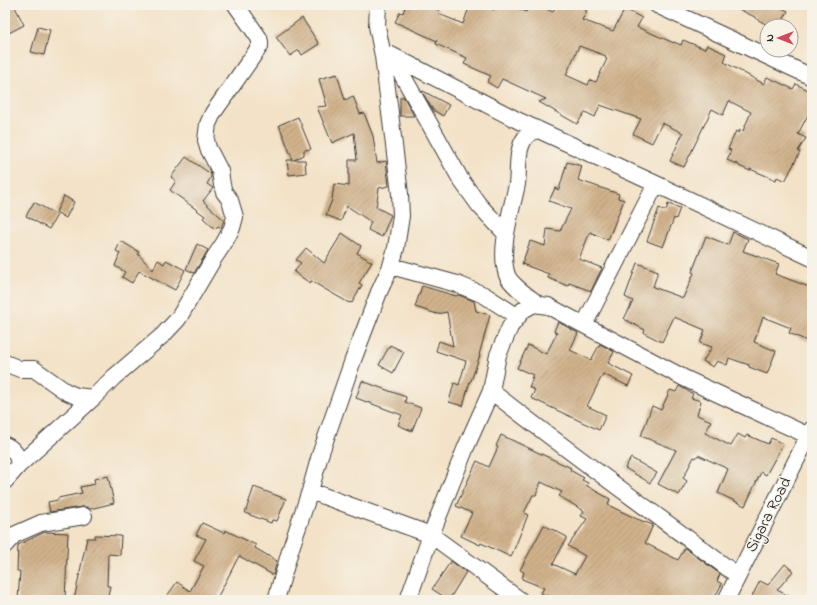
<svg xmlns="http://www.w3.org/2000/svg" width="817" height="605" font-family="'Indie Flower',sans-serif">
<defs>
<pattern id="building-hatch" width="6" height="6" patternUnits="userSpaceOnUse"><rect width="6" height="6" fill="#d0b28c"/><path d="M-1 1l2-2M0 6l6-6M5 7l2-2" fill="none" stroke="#b29878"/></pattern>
</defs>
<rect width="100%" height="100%" fill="#f7f3e8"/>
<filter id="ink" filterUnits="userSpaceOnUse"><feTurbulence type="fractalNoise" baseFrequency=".025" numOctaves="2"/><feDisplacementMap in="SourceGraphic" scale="8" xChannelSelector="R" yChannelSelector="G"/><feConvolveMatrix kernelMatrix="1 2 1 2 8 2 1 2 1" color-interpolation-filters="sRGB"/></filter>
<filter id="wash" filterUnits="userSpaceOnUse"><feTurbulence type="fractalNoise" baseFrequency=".012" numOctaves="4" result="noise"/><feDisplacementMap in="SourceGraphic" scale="16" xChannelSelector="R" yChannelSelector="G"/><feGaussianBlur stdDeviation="0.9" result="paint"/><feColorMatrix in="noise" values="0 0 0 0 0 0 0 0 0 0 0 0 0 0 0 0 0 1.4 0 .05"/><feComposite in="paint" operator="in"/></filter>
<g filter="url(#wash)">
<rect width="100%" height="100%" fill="#f3e2c7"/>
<g id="blocks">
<path fill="url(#building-hatch)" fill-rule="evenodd" d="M 10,5 L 14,5 L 24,25 L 5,35 L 5,8 Z
M 406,5 L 427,5 L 440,11 L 439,14 L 463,24 L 470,5 L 481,5 L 494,10 L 497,5 L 510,5 L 526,12 L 530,5 L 538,5 L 553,12 L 556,5 L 588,5 L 585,10 L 587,11 L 582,20 L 613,31 L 625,9 L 642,18 L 637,27 L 674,43 L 674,42 L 681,45 L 683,40 L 705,49 L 707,45 L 726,54 L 725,56 L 726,57 L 724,62 L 764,84 L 767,77 L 793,89 L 796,84 L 812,92 L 812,107 L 798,134 L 806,138 L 798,151 L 800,152 L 785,181 L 777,177 L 776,180 L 750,169 L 750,171 L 739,166 L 739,165 L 727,160 L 731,150 L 728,149 L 736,131 L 739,133 L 740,130 L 743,131 L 751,112 L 729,101 L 723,115 L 712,109 L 684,167 L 670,161 L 683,133 L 662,123 L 652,143 L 633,134 L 641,119 L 600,105 L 595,117 L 585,112 L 577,124 L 539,102 L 546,99 L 502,79 L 497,88 L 487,82 L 491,76 L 464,64 L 467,58 L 436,44 L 437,41 L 395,22 L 400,12 L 403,13 ZM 579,46 L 606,56 L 605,58 L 607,59 L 596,82 L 590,80 L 588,85 L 566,75 Z
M 730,5 L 776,5 L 788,11 L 780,26 L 769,26 L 755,18 L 755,17 Z
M 302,18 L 319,44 L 302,55 L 299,50 L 290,56 L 276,37 Z
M 38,27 L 50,30 L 44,55 L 31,52 Z
M 337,74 L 345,100 L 353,96 L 360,114 L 364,113 L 373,136 L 377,163 L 386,161 L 389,186 L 379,188 L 376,207 L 391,215 L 382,237 L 368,230 L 371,222 L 347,206 L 341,221 L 326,215 L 332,200 L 334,184 L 349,186 L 349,160 L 357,160 L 354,133 L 332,143 L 317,107 L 327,106 L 319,79 Z
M 423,91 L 449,105 L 443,116 L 433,110 L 422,92 Z
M 400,97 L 404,97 L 414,116 L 400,116 Z
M 298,117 L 311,149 L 304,150 L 304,155 L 294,160 L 305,160 L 306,173 L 289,175 L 287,160 L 293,160 L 279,125 Z
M 186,157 L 211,174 L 211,177 L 207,184 L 213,188 L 203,201 L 224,220 L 221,228 L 218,226 L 215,229 L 203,218 L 205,216 L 170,190 L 176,181 L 171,177 Z
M 567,162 L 582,166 L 578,180 L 619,194 L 618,198 L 624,200 L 608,240 L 590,232 L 579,259 L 602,268 L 591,291 L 569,283 L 568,286 L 548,278 L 549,274 L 522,264 L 530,241 L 545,246 L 547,229 L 560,231 L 571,209 L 549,201 L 555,188 L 559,190 Z
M 64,196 L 74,202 L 66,218 L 56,212 Z
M 34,202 L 57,215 L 49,229 L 26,216 Z
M 668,204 L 680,208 L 676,219 L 674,218 L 663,247 L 647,241 L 659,208 L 666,211 Z
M 733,232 L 748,239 L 743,251 L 779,264 L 775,274 L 812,288 L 812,343 L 789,333 L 791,328 L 763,317 L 754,342 L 776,351 L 767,374 L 749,367 L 749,365 L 729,358 L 727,365 L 717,361 L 713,367 L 703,361 L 712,347 L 700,343 L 705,330 L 674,317 L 662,342 L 644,333 L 645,330 L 624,319 L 633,301 L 625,297 L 637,263 L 658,271 L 653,287 L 683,298 L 694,273 L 692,272 L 706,236 L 728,245 Z
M 342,233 L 361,246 L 357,253 L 372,262 L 359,283 L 362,285 L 352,303 L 350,302 L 349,303 L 311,281 L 310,283 L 294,272 L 301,263 L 296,260 L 306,248 L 324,263 Z
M 121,241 L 139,252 L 138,254 L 153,270 L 158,260 L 164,264 L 166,260 L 185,270 L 175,290 L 139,271 L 132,283 L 122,277 L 125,272 L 115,266 L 120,253 L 116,251 Z
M 197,244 L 208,250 L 194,273 L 186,269 Z
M 422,286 L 456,296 L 459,295 L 474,301 L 476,311 L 490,315 L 479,355 L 480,355 L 471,381 L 470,381 L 463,406 L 449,402 L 454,383 L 459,385 L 466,361 L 436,351 L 439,341 L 453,346 L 447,312 L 437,314 L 415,307 Z
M 558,322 L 578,333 L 570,350 L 591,360 L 600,344 L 614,352 L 608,363 L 633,376 L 628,386 L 603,374 L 587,406 L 606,415 L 599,430 L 531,398 L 535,390 L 529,387 L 533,378 L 531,378 L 533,375 L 517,368 L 528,345 L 546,354 L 557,333 L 554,331 Z
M 390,345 L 404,352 L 393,373 L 379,365 Z
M 362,381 L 406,397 L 405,402 L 421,408 L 412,431 L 398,425 L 402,415 L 356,398 Z
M 679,386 L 693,394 L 691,398 L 701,401 L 697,415 L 711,421 L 705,433 L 731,446 L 738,434 L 745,438 L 747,435 L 768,444 L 771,438 L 783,444 L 766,475 L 761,472 L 745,506 L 718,493 L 728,469 L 698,455 L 696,458 L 694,457 L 683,478 L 687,481 L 679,495 L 658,484 L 676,450 L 641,436 L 652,406 L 661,410 L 670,390 L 676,392 Z
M 501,435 L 571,468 L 570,470 L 584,478 L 582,480 L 588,483 L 587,486 L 610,499 L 608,505 L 637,519 L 653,525 L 645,543 L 678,560 L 685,548 L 720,574 L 717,581 L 722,584 L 713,600 L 556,600 L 541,593 L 544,588 L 522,579 L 524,572 L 520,570 L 544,525 L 567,537 L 553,564 L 575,574 L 585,556 L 568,546 L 587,519 L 581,516 L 584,511 L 559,496 L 562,492 L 541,482 L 536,495 L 533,495 L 524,513 L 528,515 L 511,557 L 481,543 L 480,545 L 461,536 L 472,513 L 456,506 L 477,461 L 489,467 L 498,447 L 496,446 Z
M 631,458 L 657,473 L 650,483 L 625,468 Z
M 108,476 L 114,503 L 90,509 L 87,507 L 82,507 L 50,512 L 48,502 L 58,500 L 58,498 L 82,493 L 80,487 L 95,484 L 94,479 Z
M 254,487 L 286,499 L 277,521 L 272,520 L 271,523 L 245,513 Z
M 202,523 L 224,533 L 225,530 L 256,545 L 255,548 L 277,561 L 273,575 L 239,556 L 216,600 L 164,600 L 177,582 L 190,591 L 204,566 L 194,561 L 206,539 L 196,535 Z
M 45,532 L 68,533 L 65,600 L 18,600 L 20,571 L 17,571 L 18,545 Z
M 95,535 L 121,536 L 120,555 L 108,554 L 107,586 L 110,586 L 107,600 L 74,600 L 87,538 L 95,538 Z
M 451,561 L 466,572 L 449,600 L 432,589 Z
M 785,564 L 793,571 L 777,590 L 797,600 L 750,600 L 760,581 L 768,585 Z"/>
</g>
</g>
<g filter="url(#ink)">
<use href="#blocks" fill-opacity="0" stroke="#3c3a36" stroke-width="1"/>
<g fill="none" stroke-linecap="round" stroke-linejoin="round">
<g stroke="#3c3a36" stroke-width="18">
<path id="street" d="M 657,5 L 812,77
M 391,55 L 461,180 L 479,205 L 506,234
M 383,56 L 391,55 L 519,121 L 656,184 L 812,258
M 537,129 C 533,132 527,135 525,138 C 516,150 519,170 517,184 C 512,210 498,249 507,275 C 510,284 530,298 538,304
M 391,266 L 457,284 L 484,295 L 518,317
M 584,325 L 656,184
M 5,363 L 20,369 L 34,369 L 65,391 L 76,396 L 93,398
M 491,391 C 572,455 656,514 738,576
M 5,445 C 14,449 18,455 19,465
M 5,481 L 19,465 L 93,398 L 114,377 L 163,335 L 178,319 L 214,258 L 224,243 L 232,228 L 235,217 L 230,200 L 224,192 L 222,185 L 220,171 L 208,148 L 206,140 L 208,124 L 213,113 L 260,46 L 260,42 L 259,38 L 236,5
M 310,491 L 431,535 L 520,600
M 5,545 L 14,535 L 41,523 L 84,516
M 276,600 L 290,551 L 310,491 L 320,455 L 353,360 L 379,292 L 391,266 L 396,248 L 401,216 L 400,194 L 383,56 L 377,26 L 378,5
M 408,600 L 431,535 L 466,447 L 491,391 L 498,355 L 510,327 L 523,310 L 534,304 L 548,306 L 686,379 L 809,436
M 726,600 L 812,429"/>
</g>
<use href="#street" stroke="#fff" stroke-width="16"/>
</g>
</g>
<g text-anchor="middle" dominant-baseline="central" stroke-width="3" stroke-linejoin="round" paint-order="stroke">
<g font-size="16" fill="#1c1c1c" stroke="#f7f3e8">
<text transform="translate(769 515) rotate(-63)">Sigara Road</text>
</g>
</g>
<rect width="817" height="605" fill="none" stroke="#f7f3e8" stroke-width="20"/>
<g transform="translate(779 38) rotate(270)"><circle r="19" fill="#f7f3e8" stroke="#9f9d96"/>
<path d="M0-3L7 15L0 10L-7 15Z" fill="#d1495b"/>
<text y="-6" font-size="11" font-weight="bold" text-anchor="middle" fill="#1c1c1c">N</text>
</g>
</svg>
